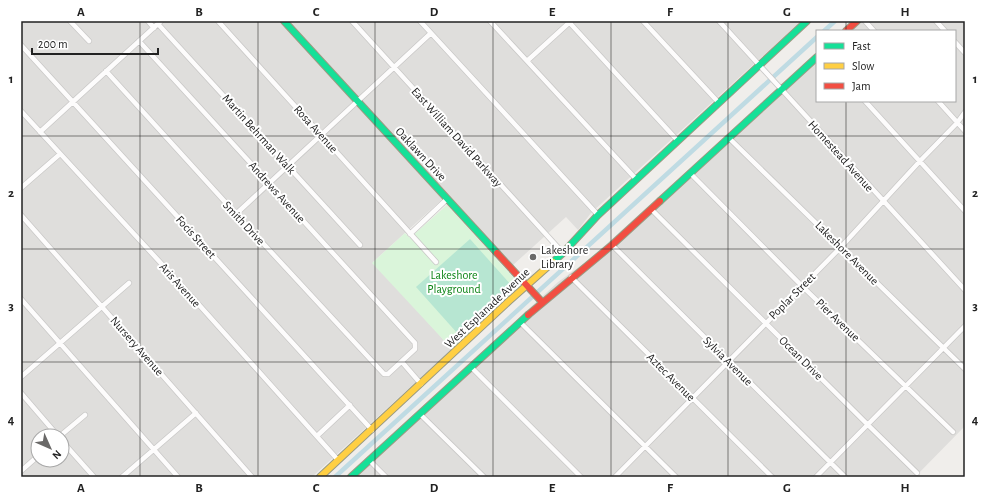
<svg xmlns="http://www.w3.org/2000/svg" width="986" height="498" font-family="'Alegreya Sans',sans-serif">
<rect width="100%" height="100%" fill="#f0eeeb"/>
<path fill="#dfdedc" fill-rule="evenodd" d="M 21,21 L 801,21 L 591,213 L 578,230 L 566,217 L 513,265 L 448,194 L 373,262 L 452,349 L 312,477 L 21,477 ZM 38,436 L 62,436 L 62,460 L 38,460 Z
M 852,21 L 965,21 L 965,426 L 915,477 L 345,477 L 558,282 L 590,259 L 817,53 L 817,101 L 955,101 L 955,31 L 841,31 Z"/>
<path fill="#daf5da" d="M 447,205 L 520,285 L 452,349 L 372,263 L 405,233 L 410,238 Z"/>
<path fill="#b7e6d2" d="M 470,239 L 512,286 L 458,334 L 416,287 Z"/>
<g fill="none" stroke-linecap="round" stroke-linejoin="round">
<path stroke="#bfdbe3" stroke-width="4.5" d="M 824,31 L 835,21
M 335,477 L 817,37"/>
<g stroke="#c9c8c7" stroke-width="6">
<path id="street" d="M 70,21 L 89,41
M 148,21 L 154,28
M 218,21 L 436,262
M 352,21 L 563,253
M 420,21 L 598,215
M 490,21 L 636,179
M 568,21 L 678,141
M 643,21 L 719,103
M 719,21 L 965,290
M 865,21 L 874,31
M 936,21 L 945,31
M 158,24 L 360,245
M 955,42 L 965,53
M 21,45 L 372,430
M 527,61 L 571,21
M 106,71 L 236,214 L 384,374 L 388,374 L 415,349 L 415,343 L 139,41
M 865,101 L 965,211
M 938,101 L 965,131
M 21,111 L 192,297 L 338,460
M 40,132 L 161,21
M 729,138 L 965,369
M 690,173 L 802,286 L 953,432
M 21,188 L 60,154
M 651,209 L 868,425 L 917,473
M 236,214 L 431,33
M 21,215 L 252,477
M 410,234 L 447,199
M 612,245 L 845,477
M 571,277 L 772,477
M 21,299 L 178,477
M 520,322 L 676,477
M 402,362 L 421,384
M 471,367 L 581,477
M 21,377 L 129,283
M 21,393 L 58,436
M 420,414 L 484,477
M 60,436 L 85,415
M 317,436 L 350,405
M 62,441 L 94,477
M 369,460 L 386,477
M 21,471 L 38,456
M 122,477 L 196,413
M 615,477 L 841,247 L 920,161 L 957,123 L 965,112
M 816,477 L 965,326"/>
</g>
<g stroke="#999a82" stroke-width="8">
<path id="fast" d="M 284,21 L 497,253
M 660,201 L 817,57
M 553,262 L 563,253 L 598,215 L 807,21
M 351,477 L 528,315"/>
</g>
<g stroke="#999a82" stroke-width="8">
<path id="slow" d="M 320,477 L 509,301 L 553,262"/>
</g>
<g stroke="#999a82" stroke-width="8">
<path id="jam" d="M 846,31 L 857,21
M 497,253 L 542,302
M 528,315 L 612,245 L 660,201"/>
</g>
<use href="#street" stroke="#fdfcfc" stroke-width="4.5"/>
<use href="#fast" stroke="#16e098" stroke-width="6"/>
<use href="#slow" stroke="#ffcf43" stroke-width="6"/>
<use href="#jam" stroke="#f24e42" stroke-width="6"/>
</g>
<path fill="none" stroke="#222" stroke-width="1" stroke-opacity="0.55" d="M 140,21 L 140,477M 258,21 L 258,477M 375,21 L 375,477M 493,21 L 493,477M 611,21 L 611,477M 728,21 L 728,477M 846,21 L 846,31M 846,101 L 846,477M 21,136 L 965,136M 21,249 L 965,249M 21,362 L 965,362"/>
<circle fill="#6a6968" stroke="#fff" stroke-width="1.5" cx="533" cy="257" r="4"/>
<g text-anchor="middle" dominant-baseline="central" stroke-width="4" stroke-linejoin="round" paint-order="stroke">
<g font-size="12" fill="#222" stroke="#fff">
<text transform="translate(316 129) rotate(48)">Rosa Avenue</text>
<text transform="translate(259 134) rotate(48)">Martin Behrman Walk</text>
<text transform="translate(457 137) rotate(48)">East William David Parkway</text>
<text transform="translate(421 154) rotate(47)">Oaklawn Drive</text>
<text transform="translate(841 156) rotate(48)">Homestead Avenue</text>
<text transform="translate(277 192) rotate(48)">Andrews Avenue</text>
<text transform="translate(244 223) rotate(47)">Smith Drive</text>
<text transform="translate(196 237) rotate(48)">Focis Street</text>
<text transform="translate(847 253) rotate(45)">Lakeshore Avenue</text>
<text transform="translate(180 285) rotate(48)">Aris Avenue</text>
<text transform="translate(792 296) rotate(-45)">Poplar Street</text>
<text transform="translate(487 308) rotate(-43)">West Esplanade Avenue</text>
<text transform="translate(838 320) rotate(44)">Pier Avenue</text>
<text transform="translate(137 346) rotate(49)">Nursery Avenue</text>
<text transform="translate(801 358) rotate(45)">Ocean Drive</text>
<text transform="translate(728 361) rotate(45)">Sylvia Avenue</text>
<text transform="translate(671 377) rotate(45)">Aztec Avenue</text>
</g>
<g font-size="12" fill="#222" stroke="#fff" text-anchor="start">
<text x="541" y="250">Lakeshore<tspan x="541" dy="14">Library</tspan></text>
</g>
<g font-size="12" fill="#0c8416" stroke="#fff">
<text x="454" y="275">Lakeshore<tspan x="454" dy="14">Playground</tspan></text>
</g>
</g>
<rect width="986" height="498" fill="none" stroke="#ffffff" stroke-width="44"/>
<rect x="816" y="30" width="140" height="72" fill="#ffffff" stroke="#a7a7a7"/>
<rect x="824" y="43" width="20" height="6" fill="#16e098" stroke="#a7a7a7"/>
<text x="852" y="50" font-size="12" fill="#222222">Fast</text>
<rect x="824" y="63" width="20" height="6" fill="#ffcf43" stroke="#a7a7a7"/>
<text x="852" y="70" font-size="12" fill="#222222">Slow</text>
<rect x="824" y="83" width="20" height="6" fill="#f24e42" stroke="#a7a7a7"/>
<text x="852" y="90" font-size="12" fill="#222222">Jam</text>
<g transform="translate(50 448) rotate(135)"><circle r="19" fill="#ffffff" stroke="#a7a7a7"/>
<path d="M0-3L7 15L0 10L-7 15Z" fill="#6a6968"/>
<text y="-6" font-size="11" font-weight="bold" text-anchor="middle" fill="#222222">N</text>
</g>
<path d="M32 48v6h126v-6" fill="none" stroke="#222222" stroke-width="2"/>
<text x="38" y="48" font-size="12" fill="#222222" stroke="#ffffff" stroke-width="3" paint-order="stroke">200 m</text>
<rect x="22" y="22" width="942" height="454" fill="none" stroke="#222" stroke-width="1.5"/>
<g font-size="13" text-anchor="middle" font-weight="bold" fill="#222">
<text x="81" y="16">A</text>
<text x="199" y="16">B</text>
<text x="316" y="16">C</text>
<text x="434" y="16">D</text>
<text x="552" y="16">E</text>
<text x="670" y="16">F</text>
<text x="787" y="16">G</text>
<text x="905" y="16">H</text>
<text x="11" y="83">1</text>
<text x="975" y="83">1</text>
<text x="11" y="197">2</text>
<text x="975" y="197">2</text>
<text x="11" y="310">3</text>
<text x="975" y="310">3</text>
<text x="11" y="424">4</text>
<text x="975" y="424">4</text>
<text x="81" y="492">A</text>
<text x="199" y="492">B</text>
<text x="316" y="492">C</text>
<text x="434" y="492">D</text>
<text x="552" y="492">E</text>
<text x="670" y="492">F</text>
<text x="787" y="492">G</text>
<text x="905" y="492">H</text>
</g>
</svg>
